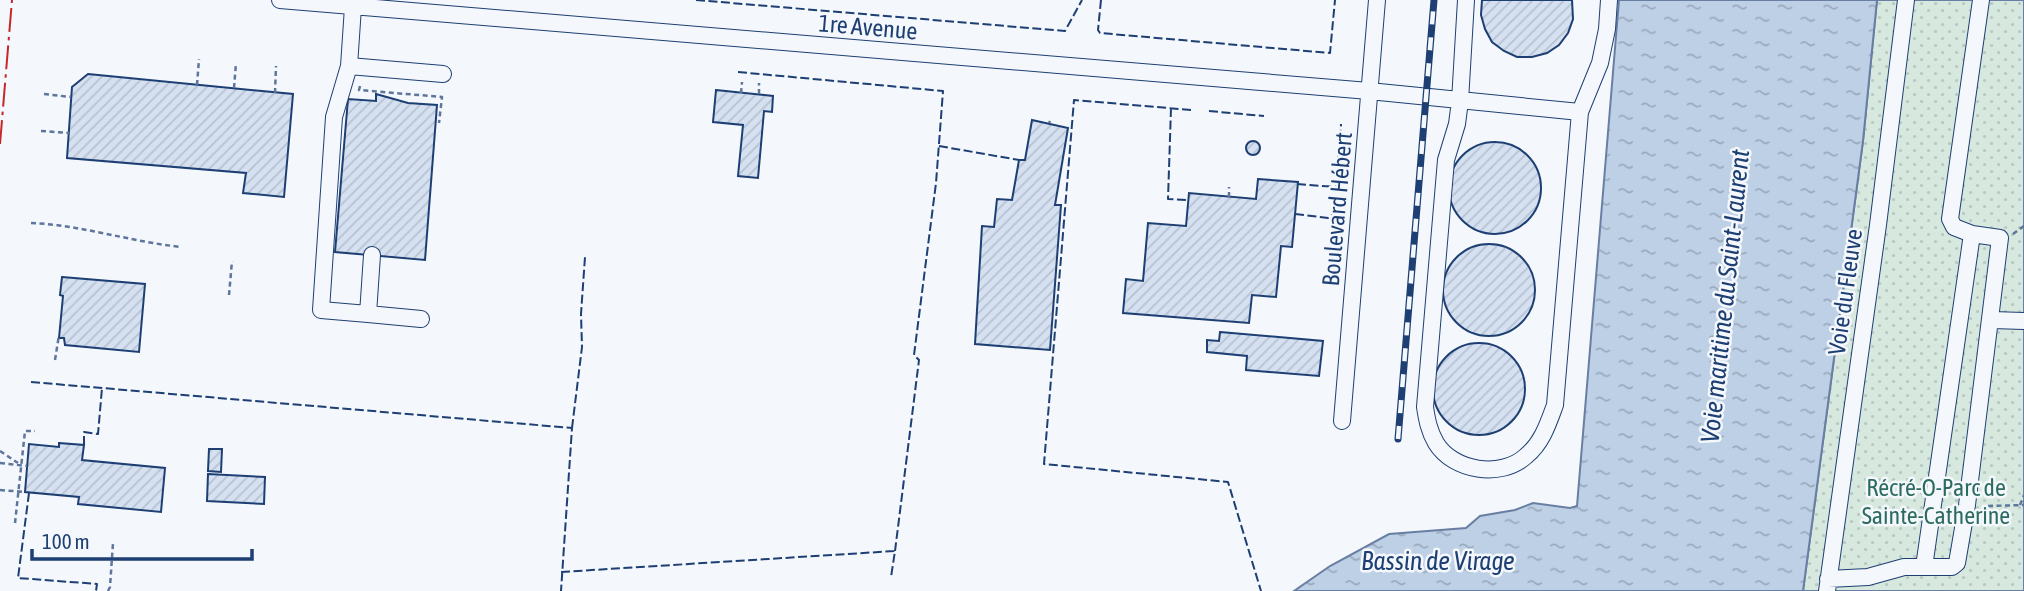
<svg xmlns="http://www.w3.org/2000/svg" width="2024" height="591" font-family="'Asap Condensed',sans-serif">
<defs>
<pattern id="park-dots" width="8" height="8" patternUnits="userSpaceOnUse" patternTransform="scale(1.75)"><rect width="8" height="8" fill="#d7e8df"/><path d="M2 2h.1M6 6h.1" fill="none" stroke="#b8c8c3" stroke-width="1.8" stroke-linecap="round"/></pattern>
<pattern id="water-ripples" width="26" height="14" patternUnits="userSpaceOnUse" patternTransform="scale(1.75)"><rect width="26" height="14" fill="#bed0e5"/><path d="M2 4q2-2 4 0t4 0M15 11q2-2 4 0t4 0" fill="none" stroke="#9aaabe"/></pattern>
<pattern id="building-hatch" width="6" height="6" patternUnits="userSpaceOnUse" patternTransform="scale(1.75)"><rect width="6" height="6" fill="#d5e0f0"/><path d="M-1 1l2-2M0 6l6-6M5 7l2-2" fill="none" stroke="#b6c1d1"/></pattern>
</defs>
<rect width="100%" height="100%" fill="#f4f7fb"/>
<path fill="url(#park-dots)" stroke="#687fa3" stroke-width="2" d="M 1877,0 L 2024,0 L 2024,591 L 1803,591 L 1863,141 Z"/>
<path fill="url(#water-ripples)" stroke="#687fa3" stroke-width="2" d="M 1619,0 L 1877,0 L 1863,141 L 1803,591 L 1294,591 L 1330,566 L 1389,534 L 1466,528 L 1480,516 L 1515,510 L 1533,503 L 1570,508 L 1577,506 Z"/>
<path fill="url(#building-hatch)" stroke="#1d3f73" stroke-width="2" d="M 1482,0 L 1572,0 L 1573,19 L 1568,33 L 1559,45 L 1547,53 L 1532,57 L 1517,57 L 1504,51 L 1492,42 L 1485,29 L 1481,15 Z
M 88,74 L 293,94 L 284,197 L 243,193 L 246,173 L 67,158 L 72,87 Z
M 716,90 L 773,96 L 772,112 L 764,111 L 758,178 L 738,176 L 743,125 L 713,122 Z
M 376,94 L 408,103 L 437,105 L 425,260 L 335,252 L 348,99 L 376,101 Z
M 1032,120 L 1068,128 L 1055,205 L 1061,205 L 1050,350 L 975,344 L 982,226 L 994,227 L 997,199 L 1012,200 L 1019,160 L 1025,160 Z
M1246 148a7 7 0 1 1 14 0a7 7 0 1 1-14 0Z
M1449 188a46 46 0 1 1 92 0a46 46 0 1 1-92 0Z
M 1258,179 L 1298,182 L 1292,247 L 1281,246 L 1276,297 L 1252,295 L 1249,323 L 1123,313 L 1126,279 L 1143,281 L 1148,223 L 1186,226 L 1189,193 L 1256,199 Z
M1443 290a46 46 0 1 1 92 0a46 46 0 1 1-92 0Z
M 62,277 L 145,284 L 139,352 L 65,345 L 64,338 L 59,338 L 63,296 L 60,295 Z
M 1220,332 L 1323,341 L 1319,376 L 1246,370 L 1247,356 L 1207,352 L 1207,340 L 1219,341 Z
M1433 389a46 46 0 1 1 92 0a46 46 0 1 1-92 0Z
M 59,443 L 84,445 L 82,460 L 165,468 L 161,512 L 78,504 L 79,497 L 25,492 L 29,444 L 59,447 Z
M 209,449 L 222,449 L 221,472 L 208,471 Z
M 208,474 L 265,477 L 264,504 L 207,501 Z"/>
<g fill="none" stroke-linecap="round" stroke-linejoin="round">
<g stroke="#1d3f73" stroke-width="18">
<path id="minor" d="M 280,0 L 1369,91 L 1580,112
M 1466,0 L 1460,101 L 1457,124 L 1446,160 L 1425,407 C 1427,420 1429,431 1436,443 C 1453,471 1501,479 1526,456 C 1542,443 1548,424 1555,405 L 1580,112 L 1600,63 L 1607,29 L 1609,0
M 353,7 L 349,66 L 443,74
M 349,66 L 334,117 L 321,310 L 368,314 L 372,255
M 1972,234 L 1954,227 L 1950,219 L 1981,0
M 368,314 L 421,319
M 1992,320 L 2024,321
M 1342,421 L 1377,0
M 1828,579 L 1868,577 L 1904,567 L 1952,567 L 1957,563 L 1967,505 L 2000,238 L 1972,234 L 1924,567
M 1827,591 L 1878,225 L 1906,0"/>
</g>
<path stroke="#5e769c" stroke-width="2.5" stroke-dasharray="5 3.5" stroke-linecap="butt" d="M 197,85 L 199,59
M 360,86 L 359,90 L 442,97 L 439,123
M 234,88 L 236,63
M 275,93 L 276,66
M 741,93 L 742,82
M 44,94 L 71,97
M 759,94 L 759,83
M 1049,123 L 1050,121
M 41,131 L 69,133
M 1229,197 L 1229,187
M 31,223 C 82,225 131,242 182,247
M 2013,234 L 2024,226
M 229,295 L 232,261
M 55,360 L 59,335
M 0,451 L 18,463
M 0,463 L 27,466
M 0,490 L 25,492
M 2020,505 L 2024,495
M 1988,506 L 2024,505
M 15,523 L 25,431 L 35,431
M 108,591 L 110,587 L 113,543"/>
<use href="#minor" stroke="#f4f7fb" stroke-width="16"/>
<g stroke="#1d3f73" stroke-width="7">
<path id="rail" d="M 1398,439 L 1434,0"/>
</g>
<use href="#rail" stroke="#f4f7fb" stroke-width="4.5" stroke-dasharray="13" stroke-linecap="butt"/>
<path stroke="#1d3f73" stroke-width="2" stroke-dasharray="9 3.5" stroke-linecap="butt" d="M 696,0 L 1065,31 L 1082,0
M 1101,0 L 1098,30 L 1100,33 L 1330,53 L 1335,0
M 738,72 L 943,91 L 936,183 L 914,355 L 919,360 L 895,551
M 1171,108 L 1168,199 L 1188,200
M 1191,110 L 1074,100 L 1044,464 L 1228,482 L 1261,591
M 1209,111 L 1264,116
M 939,146 L 1019,160
M 1297,184 L 1336,187 L 1341,124
M 1295,214 L 1328,218 L 1334,213 L 1336,187
M 31,382 L 572,428 L 561,591
M 572,428 L 582,347 L 581,314 L 585,257
M 84,445 L 84,432 L 98,434 L 102,388
M 29,493 L 18,578 L 97,584 L 96,591
M 561,572 L 895,551 L 891,577"/>
<path stroke="#c62828" stroke-width="2" stroke-dasharray="24 5 3.5 5" stroke-linecap="butt" d="M 0,144 L 12,0"/>
</g>
<g text-anchor="middle" dominant-baseline="central" stroke-width="5" stroke-linejoin="round" paint-order="stroke">
<g font-size="24" fill="#1d3f73" stroke="#f4f7fb">
<text transform="translate(868 27) rotate(5)">1re Avenue</text>
<text transform="translate(1337 209) rotate(-85)">Boulevard Hébert</text>
<text transform="translate(1845 292) rotate(-82)">Voie du Fleuve</text>
</g>
<g font-size="24" fill="#2c6c60" stroke="#f4f7fb">
<text x="1936" y="487">Récré-O-Parc de<tspan x="1936" dy="28">Sainte-Catherine</tspan></text>
</g>
<g font-size="26" font-style="italic" fill="#1d3f73" stroke="#f4f7fb">
<text transform="translate(1725 296) rotate(-84)">Voie maritime du Saint-Laurent</text>
<text x="1438" y="561">Bassin de Virage</text>
</g>
</g>
<path d="M32 549v10h220v-10" fill="none" stroke="#1d3f73" stroke-width="3.5"/>
<text x="42" y="549" font-size="21" fill="#1d3f73" stroke="#f4f7fb" stroke-width="5" paint-order="stroke">100 m</text>
</svg>
